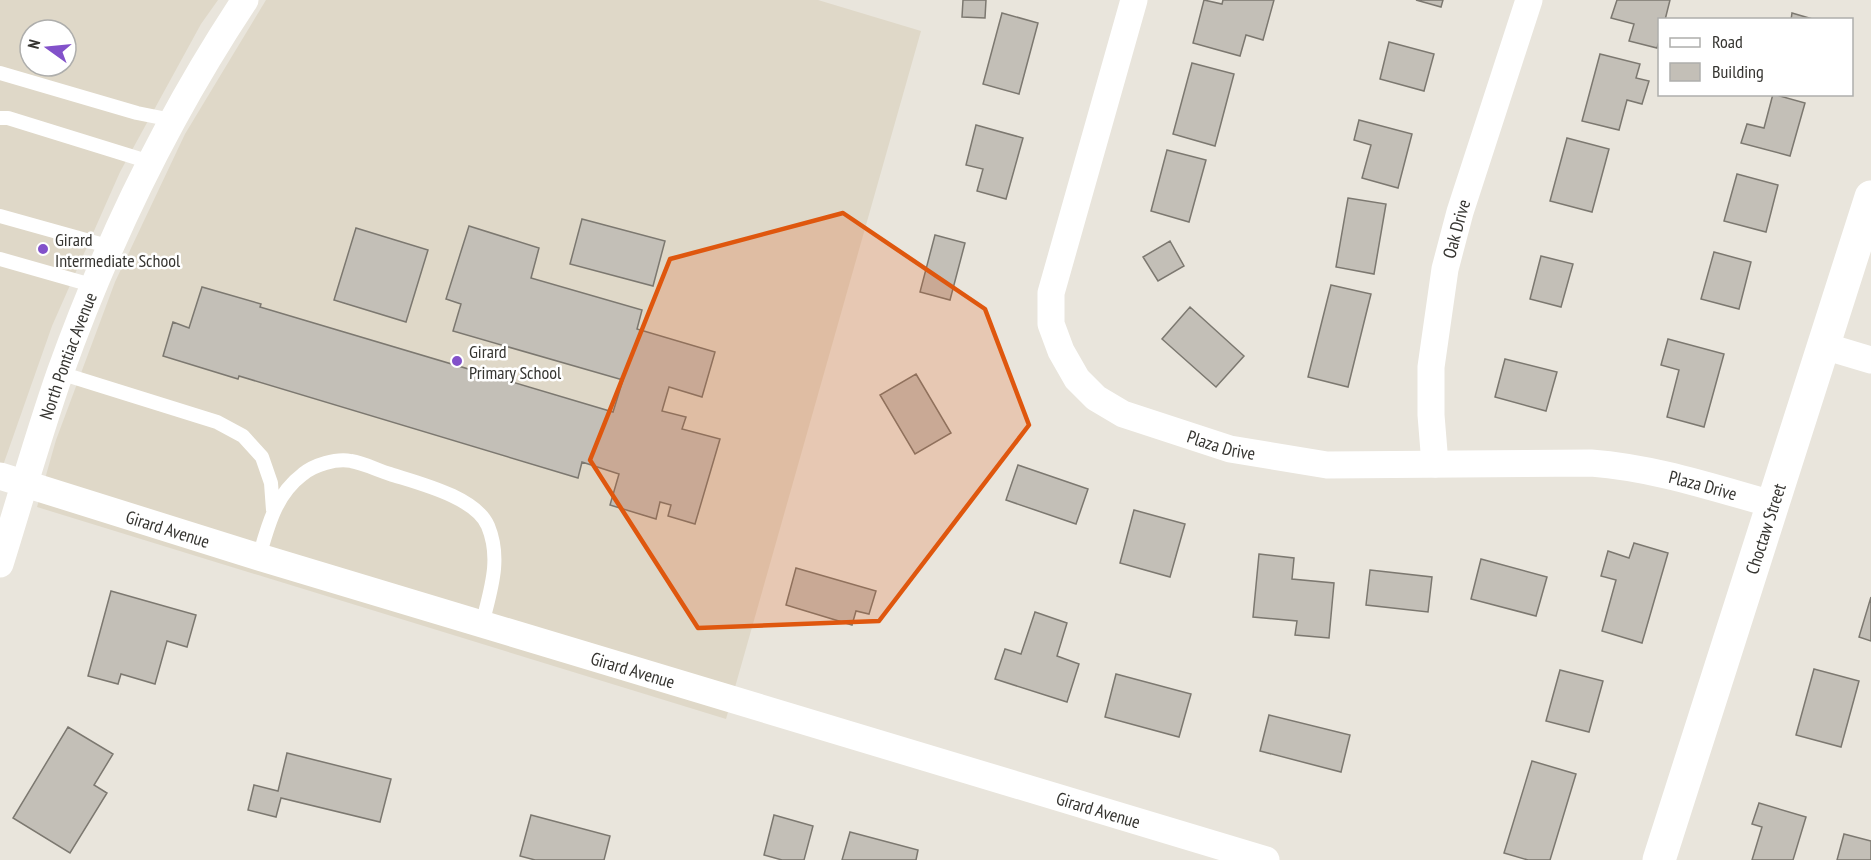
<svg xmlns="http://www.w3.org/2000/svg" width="1871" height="860" font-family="'PT Sans Narrow',sans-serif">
<rect width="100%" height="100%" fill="#e9e5dc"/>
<path fill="#dfd8c8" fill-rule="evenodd" d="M 0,0 L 218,0 L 201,24 L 120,172 L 52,326 L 0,474 ZM 30,30 L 66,30 L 66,66 L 30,66 Z
M 266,0 L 818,0 L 921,31 L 726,719 L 37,507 L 56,440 L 115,282 L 185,134 Z"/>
<path fill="#c3bfb7" stroke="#7c7870" stroke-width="1.5" d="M 963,0 L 986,0 L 985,18 L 962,17 Z
M 1204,0 L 1222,4 L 1223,0 L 1274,0 L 1263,40 L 1246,35 L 1240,56 L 1193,43 Z
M 1416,0 L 1443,0 L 1441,7 Z
M 1617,0 L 1670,0 L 1665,20 L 1660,20 L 1660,38 L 1657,48 L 1629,41 L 1634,24 L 1611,18 Z
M 1002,13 L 1038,23 L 1019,94 L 983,84 Z
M 1792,13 L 1816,20 L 1791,20 Z
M 1389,42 L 1434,54 L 1424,91 L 1380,79 Z
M 1600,54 L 1640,64 L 1636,78 L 1649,81 L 1642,104 L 1627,100 L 1619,130 L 1582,121 Z
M 1192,63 L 1234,74 L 1215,146 L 1173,134 Z
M 1773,94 L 1805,103 L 1790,156 L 1741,143 L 1747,124 L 1764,128 Z
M 1359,120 L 1412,134 L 1398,188 L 1362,178 L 1371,145 L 1354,140 Z
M 976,125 L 1023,138 L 1006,199 L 977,191 L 983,169 L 966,165 Z
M 1567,138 L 1609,149 L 1592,212 L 1550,201 Z
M 1167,150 L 1206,160 L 1189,222 L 1151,211 Z
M 1737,174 L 1778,185 L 1766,232 L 1724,221 Z
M 1348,198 L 1386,204 L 1374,274 L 1336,267 Z
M 582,219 L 665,241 L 653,286 L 570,264 Z
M 469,226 L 539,248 L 531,278 L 642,310 L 637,329 L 715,352 L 702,397 L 669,387 L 662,411 L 686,417 L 682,429 L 720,439 L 695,524 L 668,516 L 671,505 L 660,502 L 656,519 L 610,505 L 619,474 L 582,462 L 578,478 L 239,376 L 238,379 L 163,356 L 173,322 L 189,328 L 202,287 L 261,304 L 260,307 L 613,412 L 623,380 L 453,331 L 461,304 L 446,299 Z
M 356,228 L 428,250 L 406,322 L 334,300 Z
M 935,235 L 965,243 L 950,300 L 920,292 Z
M 1170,241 L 1184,266 L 1158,281 L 1143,257 Z
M 1714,252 L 1751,262 L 1739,309 L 1701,299 Z
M 1541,256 L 1573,264 L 1561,307 L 1530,299 Z
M 1331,285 L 1371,294 L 1348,387 L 1308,377 Z
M 1190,307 L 1244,356 L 1216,387 L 1162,339 Z
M 1668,339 L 1724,354 L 1704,427 L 1667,417 L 1679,370 L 1661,365 Z
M 1505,359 L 1557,372 L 1546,411 L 1495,397 Z
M 916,374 L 951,433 L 915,454 L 880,395 Z
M 1018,465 L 1088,489 L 1076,524 L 1006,500 Z
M 1134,510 L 1185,524 L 1170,577 L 1120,563 Z
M 1634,543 L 1668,553 L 1642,643 L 1602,631 L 1616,580 L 1601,576 L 1608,551 L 1629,558 Z
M 1259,554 L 1294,558 L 1292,579 L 1334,583 L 1329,638 L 1295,635 L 1297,621 L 1253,617 Z
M 1481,559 L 1547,577 L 1536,616 L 1471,599 Z
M 796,568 L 876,591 L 869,614 L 856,611 L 852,625 L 786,605 Z
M 1370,570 L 1432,577 L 1428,612 L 1366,605 Z
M 111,591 L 196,615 L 187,647 L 167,641 L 155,684 L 121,674 L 118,684 L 88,676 Z
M 1871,597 L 1871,641 L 1859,637 Z
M 1035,612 L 1067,623 L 1057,656 L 1079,664 L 1067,702 L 995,679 L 1005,649 L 1021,654 Z
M 1814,669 L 1859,681 L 1841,747 L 1796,735 Z
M 1560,670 L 1603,681 L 1589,732 L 1546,721 Z
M 1116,674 L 1191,694 L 1179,737 L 1105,717 Z
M 1269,715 L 1350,735 L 1341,772 L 1260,751 Z
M 68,727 L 113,754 L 94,785 L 107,793 L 70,853 L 13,818 Z
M 287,753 L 391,779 L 380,822 L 281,798 L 276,817 L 248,810 L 254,785 L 278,791 Z
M 1532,761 L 1576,774 L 1550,860 L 1528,860 L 1504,853 Z
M 1759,803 L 1806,817 L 1793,860 L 1752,860 L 1762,827 L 1752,824 Z
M 531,815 L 610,836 L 604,860 L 535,860 L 520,856 Z
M 774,815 L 813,826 L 804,860 L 782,860 L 764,855 Z
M 850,832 L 918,850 L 916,860 L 842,860 Z
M 1844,834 L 1871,841 L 1871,860 L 1837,860 Z"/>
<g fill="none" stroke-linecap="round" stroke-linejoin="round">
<path stroke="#fff" stroke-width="14" d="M 0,73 L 137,113 L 172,120
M 0,118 L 8,118 L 150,162
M 0,216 L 111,247
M 0,259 L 95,286
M 60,373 L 217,422 L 243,436 L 262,457 L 271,483 L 273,510
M 259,557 C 268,526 275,495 303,474 C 314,465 336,458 351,461 C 364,463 377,470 390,474 C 418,483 476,497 488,526 C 502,560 490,591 482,625"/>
<g stroke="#fff" stroke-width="27">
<path id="s1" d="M 1134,0 L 1051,293 L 1051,324 L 1061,351 L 1077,379 L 1096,398 L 1123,414 L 1230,449 L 1327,465 L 1591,463 C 1655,468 1711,487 1772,504"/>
<path d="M 1824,346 L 1871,360"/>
<path id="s2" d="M 1435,464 L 1431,415 L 1431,367 L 1445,269 L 1460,212 L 1529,0"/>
<path id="s3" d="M 0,476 L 259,557 L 1266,860"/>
<path id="s4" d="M 0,564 C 20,500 38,436 60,373 C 107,242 168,116 245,0"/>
</g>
<path stroke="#fff" stroke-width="33" id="s5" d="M 1659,860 L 1871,197"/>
</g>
<path fill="#df570e" fill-opacity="0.2" stroke="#df570e" stroke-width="4.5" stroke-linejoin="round" d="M 843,213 L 985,309 L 1029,425 L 879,621 L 698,628 L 590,460 L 670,259 Z"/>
<g fill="#8251ca" stroke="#fff" stroke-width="2">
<circle cx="43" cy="249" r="6"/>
<circle cx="457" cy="361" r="6"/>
</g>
<g text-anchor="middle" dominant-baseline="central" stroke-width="5" stroke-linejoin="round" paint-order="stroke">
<g font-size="18" fill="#353430" stroke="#fff">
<text stroke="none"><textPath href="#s2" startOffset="238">Oak Drive</textPath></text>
<text stroke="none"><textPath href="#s4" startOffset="219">North Pontiac Avenue</textPath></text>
<text stroke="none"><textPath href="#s1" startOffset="558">Plaza Drive</textPath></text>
<text stroke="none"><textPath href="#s1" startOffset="1044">Plaza Drive</textPath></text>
<text stroke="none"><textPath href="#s3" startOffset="176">Girard Avenue</textPath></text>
<text stroke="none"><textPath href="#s5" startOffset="348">Choctaw Street</textPath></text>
<text stroke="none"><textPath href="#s3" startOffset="662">Girard Avenue</textPath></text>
<text stroke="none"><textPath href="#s3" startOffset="1148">Girard Avenue</textPath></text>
</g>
<g font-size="18" fill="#353430" stroke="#fff" text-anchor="start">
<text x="55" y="239">Girard<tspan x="55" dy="21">Intermediate School</tspan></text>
<text x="469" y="351">Girard<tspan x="469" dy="21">Primary School</tspan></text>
</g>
</g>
<rect x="1658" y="18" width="195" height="78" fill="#ffffff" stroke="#aeaeac" stroke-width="1.5"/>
<rect x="1670" y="38" width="30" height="9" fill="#ffffff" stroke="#aeaeac" stroke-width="1.5"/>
<text x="1712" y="48" font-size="18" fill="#353430">Road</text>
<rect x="1670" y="63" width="30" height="18" fill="#c3bfb7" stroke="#aeaeac" stroke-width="1.5"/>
<text x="1712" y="78" font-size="18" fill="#353430">Building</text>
<g transform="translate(48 48) rotate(285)"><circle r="28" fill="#ffffff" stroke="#aeaeac" stroke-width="1.5"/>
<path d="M0-4.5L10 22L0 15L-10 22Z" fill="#8251ca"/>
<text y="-9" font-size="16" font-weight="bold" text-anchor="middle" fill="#353430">N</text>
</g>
</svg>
